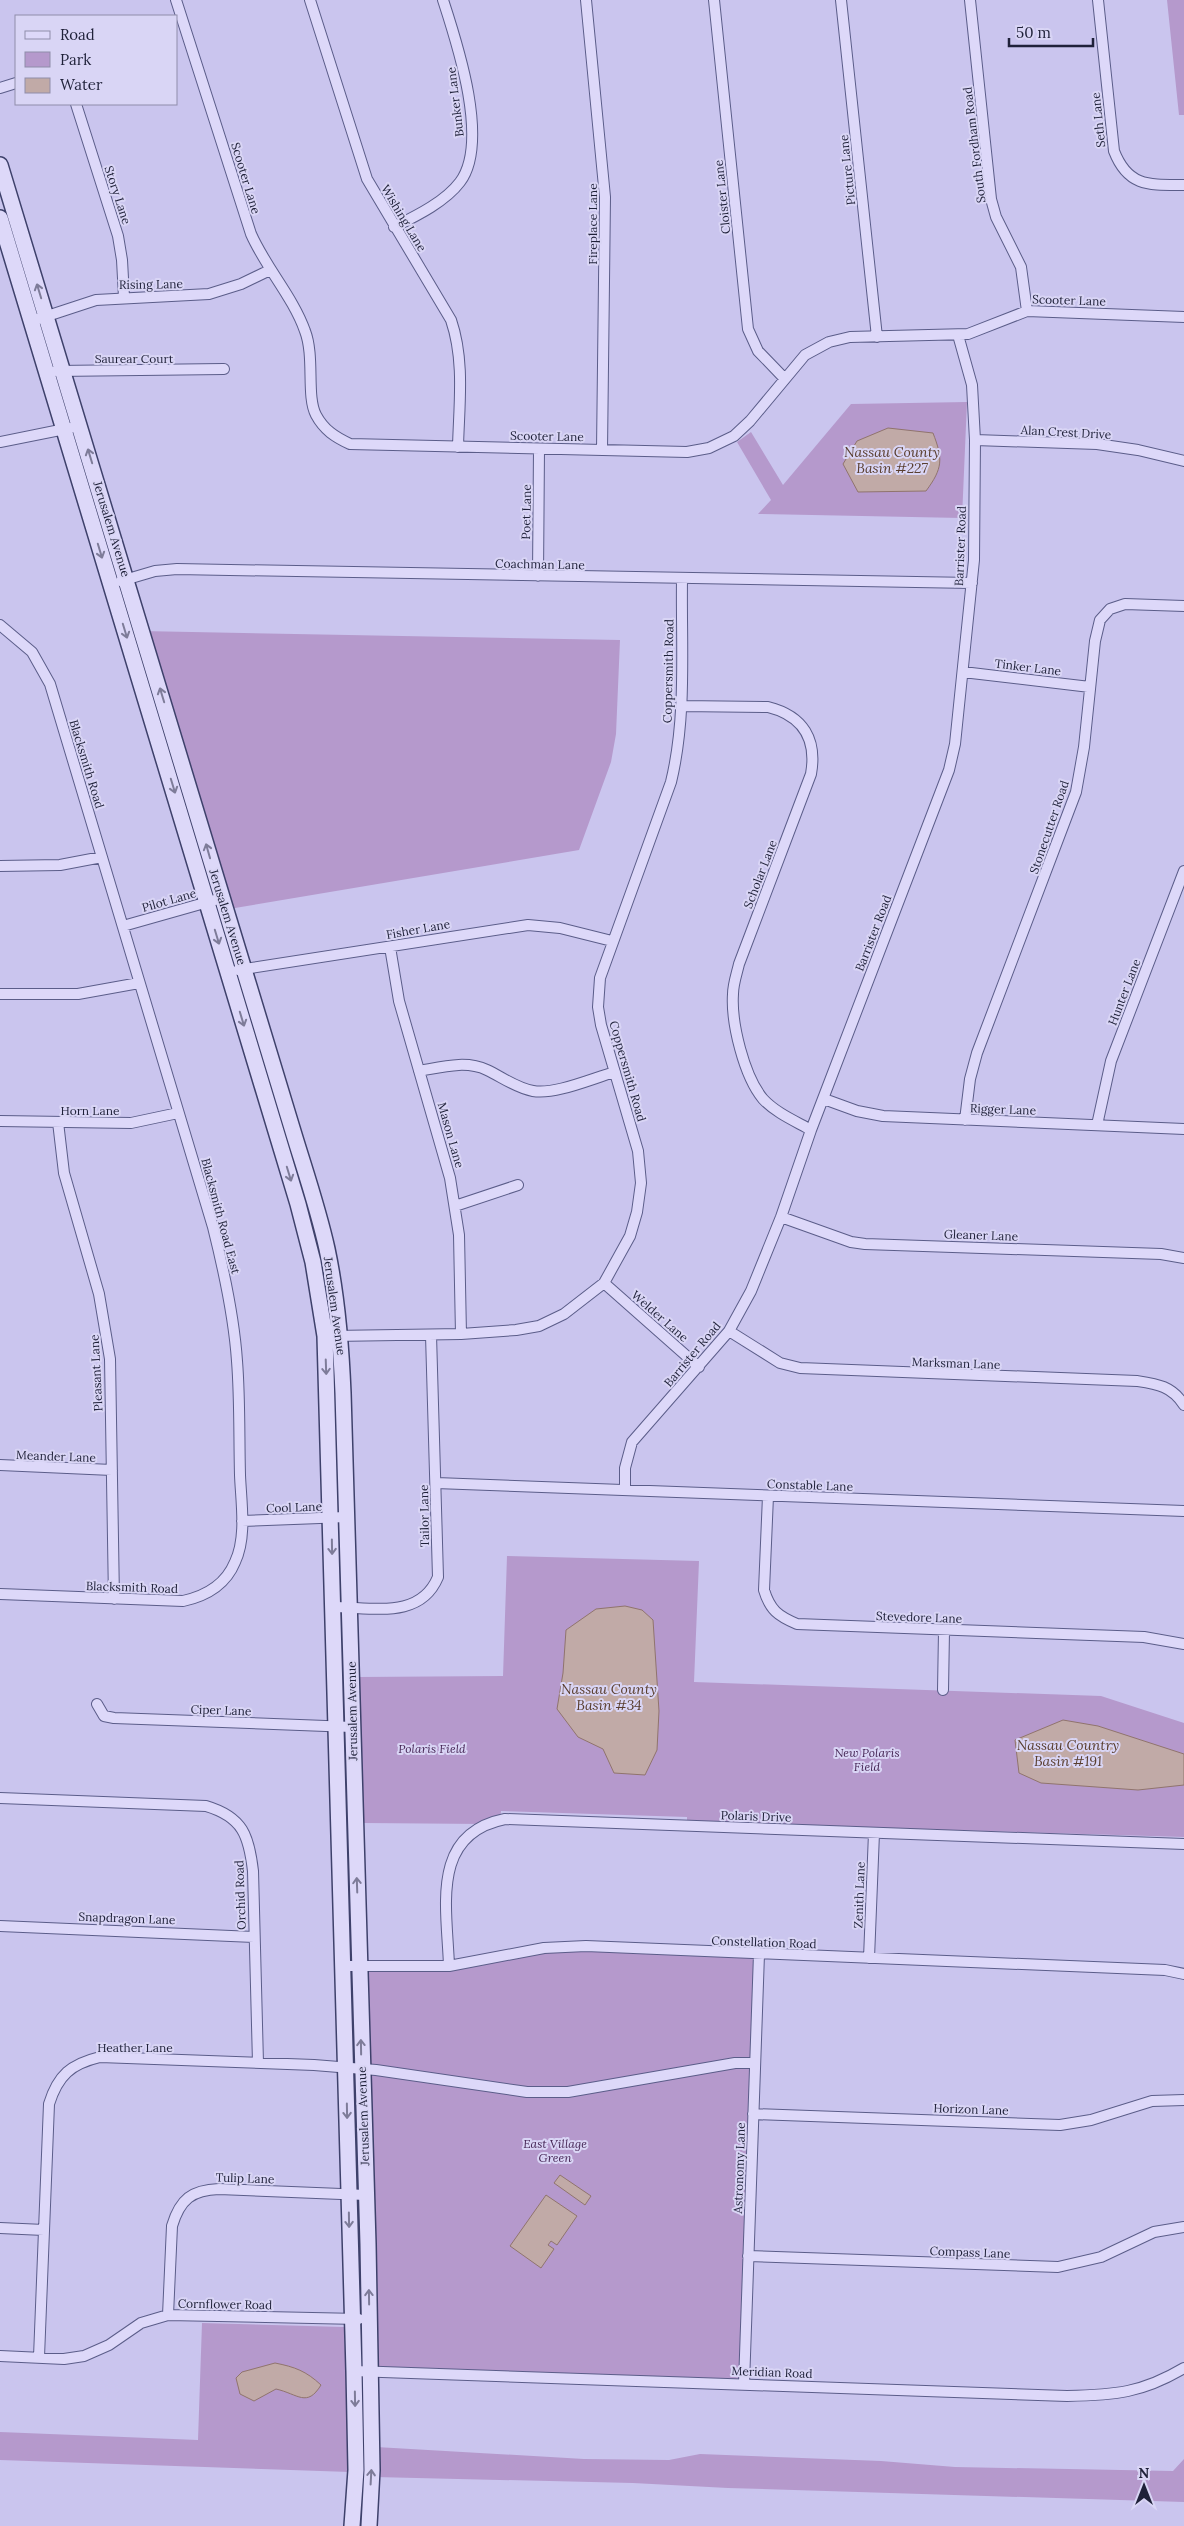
<svg xmlns="http://www.w3.org/2000/svg" width="1184" height="2526" font-family="Lora,serif">
<rect width="100%" height="100%" fill="#cac5ee"/>
<path fill="#b599cc" d="M 1167,0 L 1184,0 L 1184,115 L 1179,115 Z
M 967,402 L 962,518 L 758,514 L 771,500 L 737,442 L 751,432 L 783,485 L 851,404 Z
M 140,631 L 620,640 L 616,734 L 611,762 L 579,850 L 223,910 Z
M 507,1556 L 699,1561 L 694,1682 L 1101,1696 L 1184,1723 L 1184,1837 L 954,1830 L 953,1833 L 687,1824 L 687,1817 L 501,1811 L 500,1820 L 484,1824 L 364,1823 L 359,1677 L 503,1676 Z
M 546,1949 L 760,1956 L 744,2383 L 362,2371 L 353,1967 L 480,1966 Z
M 202,2323 L 344,2327 L 350,2472 L 0,2460 L 0,2432 L 198,2440 Z
M 376,2447 L 584,2459 L 669,2460 L 700,2454 L 881,2461 L 955,2467 L 1173,2471 L 1184,2459 L 1184,2502 L 728,2488 L 633,2483 L 375,2477 Z"/>
<path fill="#c1aaa7" stroke="#90746d" d="M 888,428 L 933,433 C 943,459 943,468 926,491 L 858,492 L 843,464 L 857,441 Z
M 625,1606 L 642,1610 L 653,1620 L 659,1711 L 657,1750 L 645,1775 L 614,1773 L 603,1749 L 578,1737 L 557,1709 L 563,1673 L 566,1630 L 596,1609 Z
M 1063,1720 L 1098,1726 L 1184,1754 L 1184,1785 L 1138,1790 L 1041,1783 L 1019,1773 L 1015,1740 Z
M 560,2175 L 591,2196 L 585,2205 L 554,2183 Z
M 546,2195 L 577,2216 L 557,2245 L 551,2241 L 548,2245 L 554,2249 L 541,2268 L 510,2246 Z
M 275,2363 C 295,2367 306,2371 321,2385 C 307,2408 298,2394 276,2389 L 254,2401 L 240,2394 L 236,2378 L 242,2372 Z"/>
<g fill="none" stroke-linecap="round" stroke-linejoin="round">
<g stroke="#5b5d89" stroke-width="12">
<path id="minor" d="M 176,0 L 251,234 C 266,268 293,297 305,331 C 315,357 306,396 316,415 C 324,430 335,437 350,444 L 687,452 L 709,448 L 734,436 L 750,421 L 805,355 L 829,342 L 850,337 L 968,334 L 1027,311 L 1184,317
M 310,0 L 367,179 L 451,320 C 465,361 459,405 458,447
M 586,0 L 605,197 L 602,450
M 714,0 L 748,329 L 758,351 L 785,379
M 841,0 L 877,337
M 970,0 L 991,199 L 996,217 L 1021,267 L 1027,311
M 1098,0 L 1114,151 C 1128,187 1149,185 1184,185
M 0,88 L 16,83
M 76,104 L 118,236 L 122,260 L 124,297
M 394,227 C 416,216 445,202 460,182 C 490,142 457,43 443,0
M 32,321 L 96,300 L 209,294 L 241,284 L 270,270
M 56,371 L 224,369
M 975,440 L 1097,444 L 1138,450 L 1184,461
M 0,442 L 70,428
M 538,576 L 539,449
M 121,581 L 155,571 L 177,569 L 972,583
M 0,625 L 32,652 L 50,684 L 213,1227 C 224,1271 234,1316 237,1361 C 240,1399 239,1437 240,1475 C 241,1502 247,1537 235,1562 C 226,1584 206,1596 183,1601 L 0,1594
M 963,672 L 1090,687
M 681,706 L 768,707 C 804,716 817,740 811,774 L 739,964 C 737,973 733,984 733,994 C 731,1023 744,1076 763,1099 C 776,1113 795,1121 811,1130
M 0,866 L 60,865 L 102,857
M 123,926 L 222,898
M 390,947 L 399,1001 L 450,1178 L 459,1235 L 461,1334
M 238,970 L 528,925 L 560,928 L 612,941
M 0,994 L 78,994 L 139,983
M 419,1071 C 442,1067 466,1060 487,1070 C 502,1077 516,1088 533,1091 C 555,1095 593,1078 615,1072
M 824,1099 L 857,1111 L 883,1116 L 1184,1129
M 965,1120 L 970,1079 L 977,1053 L 1076,792 L 1084,747 L 1095,641 L 1100,620 L 1110,609 L 1125,604 L 1184,606
M 0,1121 L 131,1123 L 178,1113
M 58,1122 L 64,1173 L 99,1294 L 110,1359 L 114,1599
M 1097,1125 L 1111,1061 L 1184,871
M 455,1206 L 518,1185
M 781,1217 L 851,1242 L 865,1244 L 1161,1254 L 1184,1258
M 604,1283 L 699,1367
M 729,1331 L 780,1363 L 800,1368 L 1137,1381 C 1157,1384 1172,1386 1184,1405
M 333,1336 L 461,1334 L 516,1330 L 539,1326 L 564,1314 L 604,1283 L 630,1236 L 637,1212 L 641,1183 L 638,1151 L 601,1025 L 598,1007 L 600,978 L 671,782 C 687,716 681,646 682,579
M 0,1465 L 112,1470
M 436,1483 L 1184,1511
M 625,1488 L 625,1468 L 632,1442 L 729,1331 L 751,1291 L 781,1217 L 811,1130 L 949,770 L 955,744 L 974,560 L 975,440 L 972,385 L 958,335
M 768,1496 L 764,1590 C 770,1610 778,1616 797,1624 L 1144,1637 L 1184,1644
M 242,1521 L 346,1517
M 333,1607 C 372,1607 420,1620 438,1577 L 431,1335
M 943,1690 L 944,1631
M 97,1704 L 104,1716 L 114,1718 L 352,1727
M 0,1798 L 206,1806 C 243,1817 249,1836 253,1871 L 258,2063
M 0,1926 L 254,1937
M 869,1958 L 874,1833
M 343,1966 L 449,1966 L 544,1948 L 586,1946 L 1165,1970 L 1184,1974
M 449,1966 C 447,1907 430,1834 505,1819 L 1184,1844
M 753,2114 L 1060,2125 L 1091,2120 L 1152,2101 L 1184,2100
M 0,2228 L 44,2230
M 748,2256 L 1058,2267 L 1101,2257 L 1154,2232 L 1184,2227
M 168,2315 L 172,2226 C 180,2199 192,2190 219,2189 L 366,2195
M 0,2356 L 64,2359 L 84,2356 L 109,2345 L 141,2323 L 168,2315 L 359,2319
M 39,2357 L 49,2104 C 58,2075 71,2064 100,2057 L 314,2065 L 376,2070 L 527,2092 L 568,2092 L 735,2063 L 755,2063
M 354,2371 L 1067,2396 C 1115,2395 1142,2393 1184,2368
M 744,2384 L 759,1954"/>
</g>
<g stroke="#3e416b" stroke-width="18">
<path id="secondary" d="M 0,165 L 292,1128 C 304,1168 318,1208 327,1249 C 337,1296 341,1344 343,1393 L 368,2244 L 372,2470 L 369,2526
M 0,218 L 298,1204 L 313,1262 L 325,1336 L 354,2371 L 356,2470 L 352,2526"/>
</g>
<use href="#minor" stroke="#ddd8f9" stroke-width="10"/>
<use href="#secondary" stroke="#ddd8f9" stroke-width="15"/>
</g>
<defs><path id="oneway-shaft" d="M-6 0H5M1.5-3L5.5 0L1.5 3" fill="none" stroke-width="1.6" stroke-linecap="round" stroke-linejoin="round" transform="scale(1.25)"/></defs>
<g stroke="#7e7c99">
<use href="#oneway-shaft" transform="translate(39 291) rotate(-107)"/>
<use href="#oneway-shaft" transform="translate(90 456) rotate(-107)"/>
<use href="#oneway-shaft" transform="translate(100 551) rotate(73)"/>
<use href="#oneway-shaft" transform="translate(125 631) rotate(73)"/>
<use href="#oneway-shaft" transform="translate(162 695) rotate(-107)"/>
<use href="#oneway-shaft" transform="translate(173 786) rotate(73)"/>
<use href="#oneway-shaft" transform="translate(208 851) rotate(-106)"/>
<use href="#oneway-shaft" transform="translate(217 937) rotate(73)"/>
<use href="#oneway-shaft" transform="translate(242 1019) rotate(73)"/>
<use href="#oneway-shaft" transform="translate(289 1174) rotate(73)"/>
<use href="#oneway-shaft" transform="translate(326 1367) rotate(88)"/>
<use href="#oneway-shaft" transform="translate(332 1547) rotate(89)"/>
<use href="#oneway-shaft" transform="translate(357 1885) rotate(-92)"/>
<use href="#oneway-shaft" transform="translate(361 2047) rotate(-91)"/>
<use href="#oneway-shaft" transform="translate(347 2111) rotate(89)"/>
<use href="#oneway-shaft" transform="translate(349 2220) rotate(89)"/>
<use href="#oneway-shaft" transform="translate(369 2297) rotate(-91)"/>
<use href="#oneway-shaft" transform="translate(355 2399) rotate(89)"/>
<use href="#oneway-shaft" transform="translate(371 2477) rotate(-87)"/>
</g>
<g text-anchor="middle" dominant-baseline="central" stroke-width="4" stroke-linejoin="round" paint-order="stroke">
<g font-size="12" fill="#1f2139" stroke="#d9d5f5">
<text transform="translate(455 102) rotate(-97)">Bunker Lane</text>
<text transform="translate(1098 120) rotate(-96)">Seth Lane</text>
<text transform="translate(974 145) rotate(-97)">South Fordham Road</text>
<text transform="translate(847 170) rotate(-96)">Picture Lane</text>
<text transform="translate(246 178) rotate(73)">Scooter Lane</text>
<text transform="translate(118 195) rotate(72)">Story Lane</text>
<text transform="translate(722 197) rotate(-96)">Cloister Lane</text>
<text transform="translate(404 218) rotate(59)">Wishing Lane</text>
<text transform="translate(592 224) rotate(-90)">Fireplace Lane</text>
<text transform="translate(151 284) rotate(-1)">Rising Lane</text>
<text transform="translate(1069 300) rotate(2)">Scooter Lane</text>
<text x="134" y="358">Saurear Court</text>
<text transform="translate(1066 432) rotate(3)">Alan Crest Drive</text>
<text transform="translate(547 436) rotate(1)">Scooter Lane</text>
<text transform="translate(526 512) rotate(-89)">Poet Lane</text>
<text transform="translate(112 529) rotate(73)">Jerusalem Avenue</text>
<text transform="translate(960 546) rotate(-88)">Barrister Road</text>
<text transform="translate(540 564) rotate(1)">Coachman Lane</text>
<text transform="translate(1028 667) rotate(7)">Tinker Lane</text>
<text transform="translate(668 671) rotate(-89)">Coppersmith Road</text>
<text transform="translate(87 764) rotate(73)">Blacksmith Road</text>
<text transform="translate(1049 827) rotate(-71)">Stonecutter Road</text>
<text transform="translate(760 874) rotate(-69)">Scholar Lane</text>
<text transform="translate(169 900) rotate(-16)">Pilot Lane</text>
<text transform="translate(228 917) rotate(73)">Jerusalem Avenue</text>
<text transform="translate(418 929) rotate(-10)">Fisher Lane</text>
<text transform="translate(873 933) rotate(-69)">Barrister Road</text>
<text transform="translate(1124 992) rotate(-69)">Hunter Lane</text>
<text transform="translate(628 1071) rotate(74)">Coppersmith Road</text>
<text transform="translate(1003 1109) rotate(2)">Rigger Lane</text>
<text x="90" y="1110">Horn Lane</text>
<text transform="translate(451 1135) rotate(74)">Mason Lane</text>
<text transform="translate(221 1216) rotate(75)">Blacksmith Road East</text>
<text transform="translate(981 1235) rotate(2)">Gleaner Lane</text>
<text transform="translate(335 1306) rotate(82)">Jerusalem Avenue</text>
<text transform="translate(660 1316) rotate(41)">Welder Lane</text>
<text transform="translate(692 1354) rotate(-50)">Barrister Road</text>
<text transform="translate(956 1363) rotate(2)">Marksman Lane</text>
<text transform="translate(96 1373) rotate(-93)">Pleasant Lane</text>
<text transform="translate(56 1456) rotate(2)">Meander Lane</text>
<text transform="translate(810 1485) rotate(2)">Constable Lane</text>
<text transform="translate(294 1507) rotate(-2)">Cool Lane</text>
<text transform="translate(424 1516) rotate(-91)">Tailor Lane</text>
<text transform="translate(132 1587) rotate(2)">Blacksmith Road</text>
<text transform="translate(919 1617) rotate(2)">Stevedore Lane</text>
<text transform="translate(221 1710) rotate(2)">Ciper Lane</text>
<text transform="translate(352 1711) rotate(-91)">Jerusalem Avenue</text>
<text transform="translate(756 1816) rotate(2)">Polaris Drive</text>
<text transform="translate(240 1895) rotate(-92)">Orchid Road</text>
<text transform="translate(859 1895) rotate(-88)">Zenith Lane</text>
<text transform="translate(127 1918) rotate(2)">Snapdragon Lane</text>
<text transform="translate(764 1942) rotate(2)">Constellation Road</text>
<text x="135" y="2047">Heather Lane</text>
<text transform="translate(971 2109) rotate(2)">Horizon Lane</text>
<text transform="translate(363 2116) rotate(-92)">Jerusalem Avenue</text>
<text transform="translate(739 2168) rotate(-88)">Astronomy Lane</text>
<text transform="translate(245 2178) rotate(2)">Tulip Lane</text>
<text transform="translate(970 2252) rotate(2)">Compass Lane</text>
<text transform="translate(225 2304) rotate(1)">Cornflower Road</text>
<text transform="translate(772 2372) rotate(2)">Meridian Road</text>
</g>
<g font-size="12" font-style="italic" fill="#462655" stroke="#d9d5f5">
<text x="432" y="1748">Polaris Field</text>
<text x="867" y="1752">New Polaris<tspan x="867" dy="14">Field</tspan></text>
<text x="555" y="2143">East Village<tspan x="555" dy="14">Green</tspan></text>
</g>
<g font-size="14" font-style="italic" fill="#593e2e" stroke="#d9d5f5">
<text x="892" y="452">Nassau County<tspan x="892" dy="16">Basin #227</tspan></text>
<text x="609" y="1689">Nassau County<tspan x="609" dy="16">Basin #34</tspan></text>
<text x="1068" y="1745">Nassau Country<tspan x="1068" dy="16">Basin #191</tspan></text>
</g>
</g>
<rect x="15" y="15" width="162" height="90" fill="#d9d5f5" stroke="#8f8daa"/>
<rect x="25" y="31" width="25" height="8" fill="#ddd8f9" stroke="#8f8daa"/>
<text x="60" y="40" font-size="15" fill="#1f2139">Road</text>
<rect x="25" y="52" width="25" height="15" fill="#b599cc" stroke="#8f8daa"/>
<text x="60" y="65" font-size="15" fill="#1f2139">Park</text>
<rect x="25" y="78" width="25" height="15" fill="#c1aaa7" stroke="#8f8daa"/>
<text x="60" y="90" font-size="15" fill="#1f2139">Water</text>
<g transform="translate(1144 2486)" stroke="#d9d5f5" stroke-width="4" paint-order="stroke">
<path d="M0-4L9 19L0 12L-9 19Z" fill="#1f2139"/>
<text y="-8" font-size="14" font-weight="bold" text-anchor="middle" fill="#1f2139">N</text>
</g>
<path d="M1009 38v8h84v-8" fill="none" stroke="#1f2139" stroke-width="2.5"/>
<text x="1016" y="38" font-size="15" fill="#1f2139" stroke="#d9d5f5" stroke-width="4" paint-order="stroke">50 m</text>
</svg>
